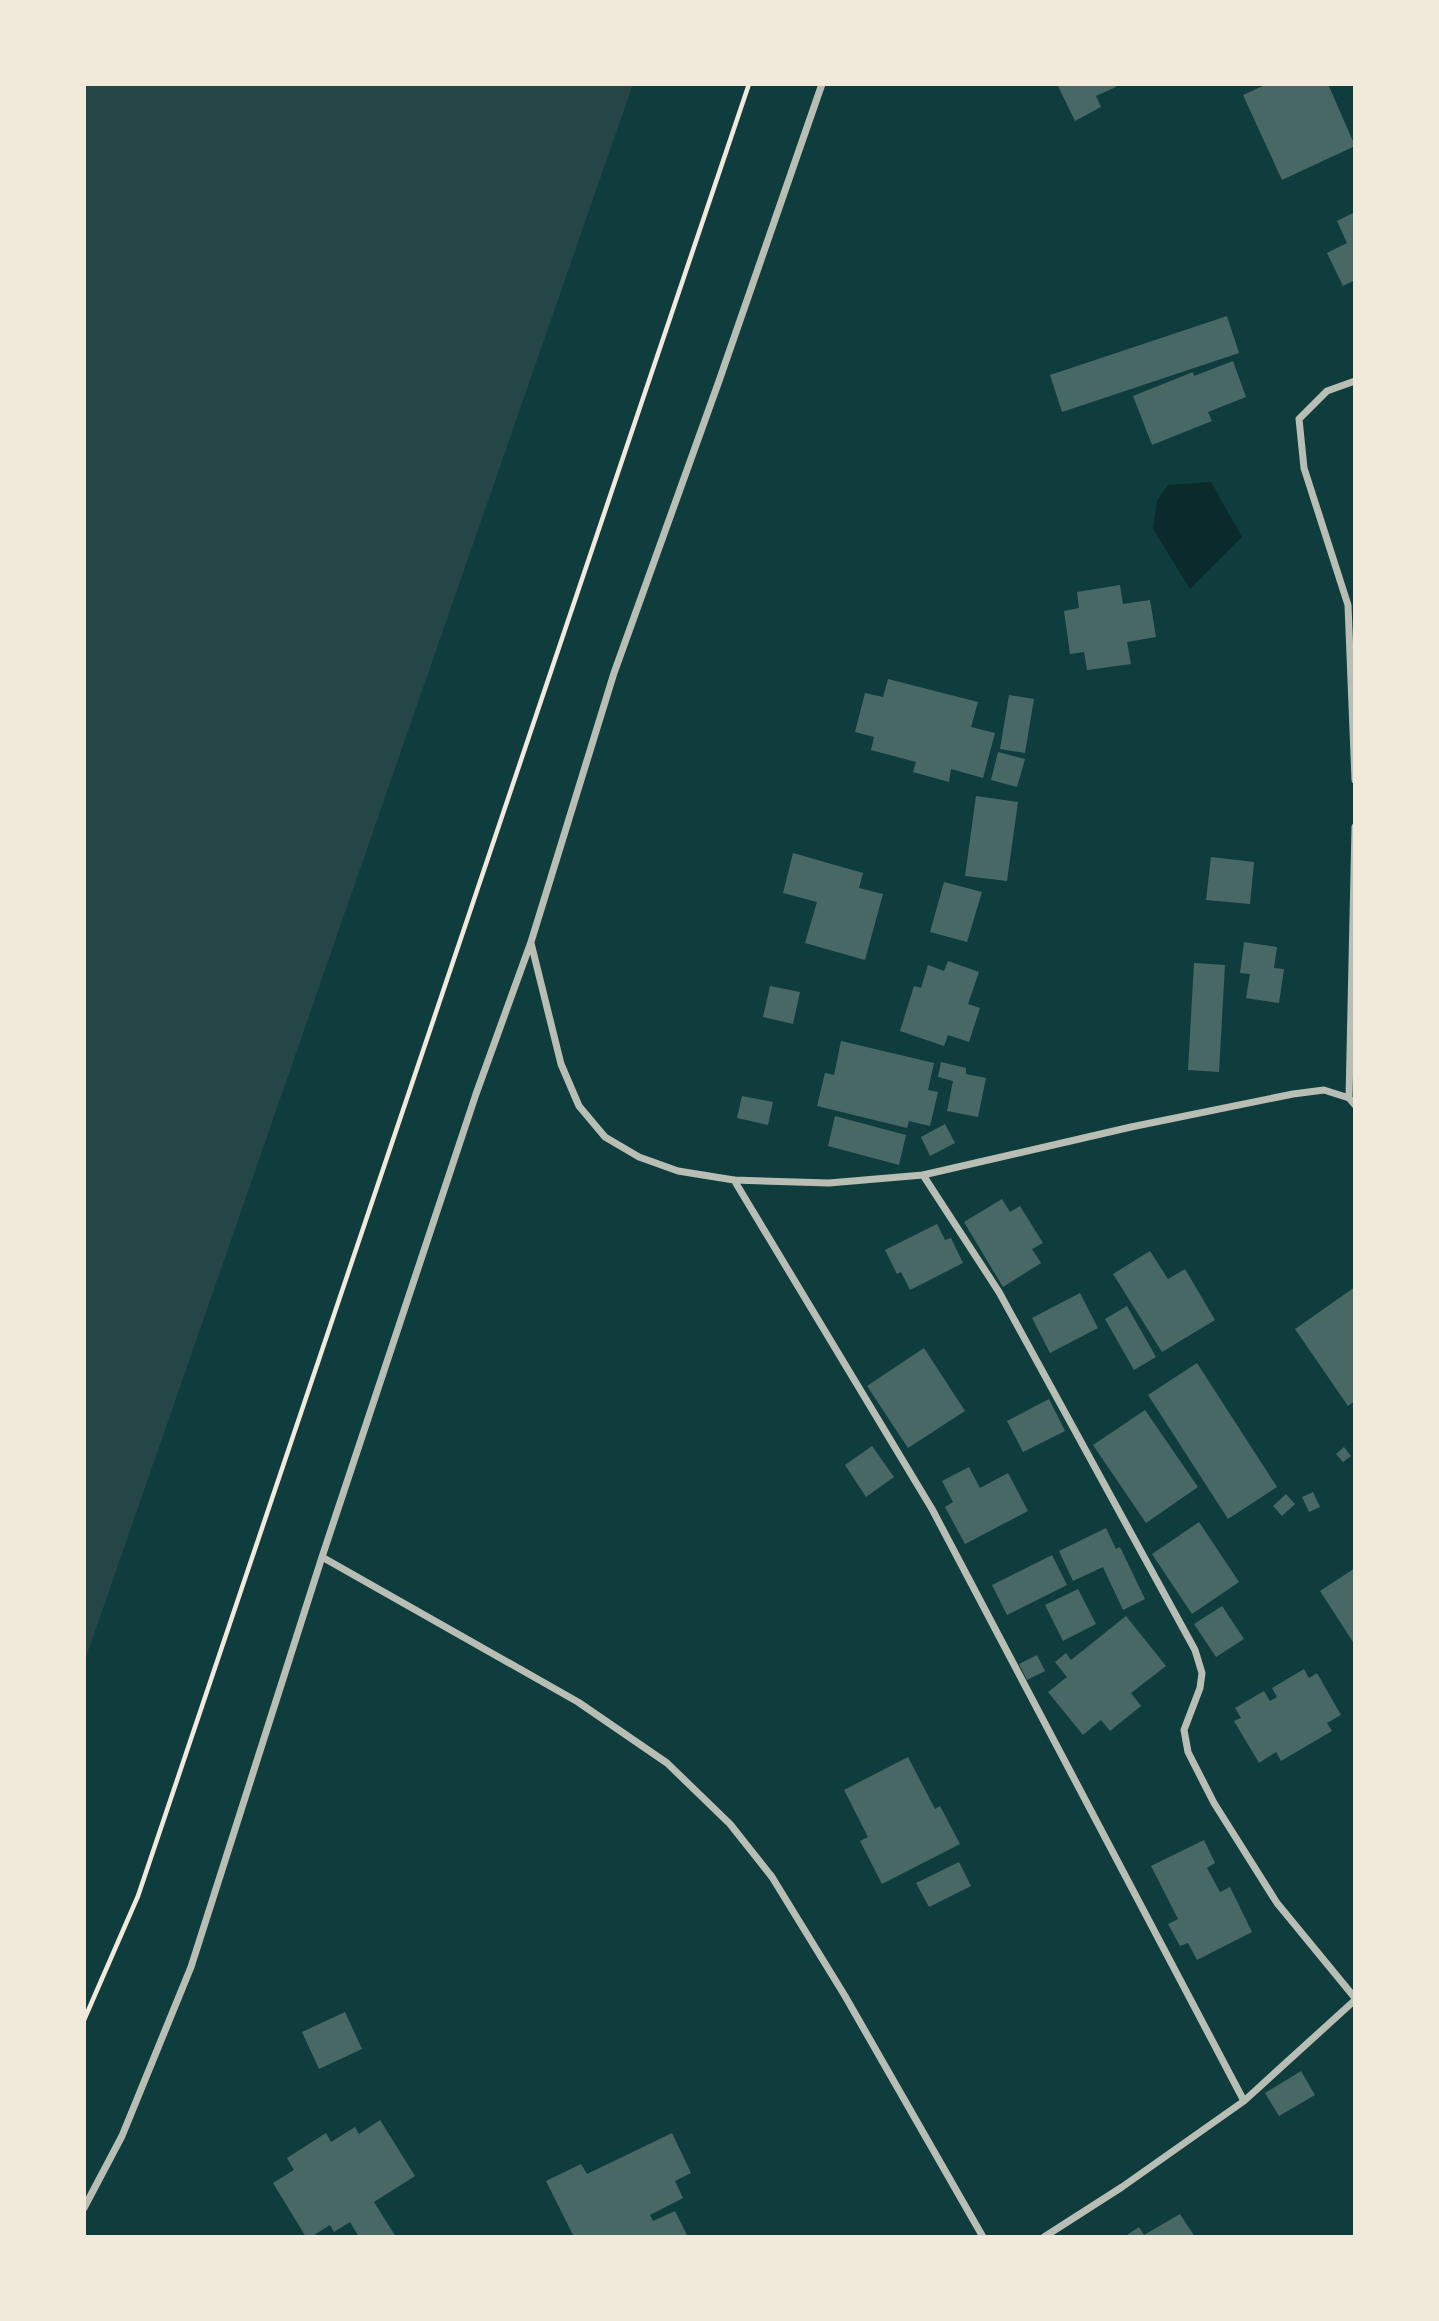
<svg xmlns="http://www.w3.org/2000/svg" width="1439" height="2321" font-family="'Golos Text',sans-serif">
<rect width="100%" height="100%" fill="#0f3d3e"/>
<path fill="#244646" d="M 84,84 L 633,84 L 84,1663 Z"/>
<path fill="#0a2a2b" d="M 1211,482 L 1242,537 L 1190,589 L 1153,529 L 1157,501 L 1168,485 Z"/>
<path fill="#486865" d="M 1057,84 L 1114,84 L 1116,87 L 1096,96 L 1101,107 L 1075,121 Z
M 1267,84 L 1328,84 L 1355,146 L 1282,180 L 1243,95 Z
M 1355,212 L 1355,280 L 1343,286 L 1327,253 L 1347,243 L 1337,221 Z
M 1227,316 L 1239,353 L 1062,412 L 1050,375 Z
M 1233,361 L 1246,397 L 1208,412 L 1212,421 L 1152,445 L 1133,396 L 1193,372 L 1194,376 Z
M 1120,585 L 1123,604 L 1150,600 L 1156,637 L 1127,642 L 1131,664 L 1087,670 L 1084,652 L 1070,654 L 1064,611 L 1079,608 L 1077,592 Z
M 888,679 L 978,702 L 971,727 L 995,733 L 983,778 L 951,769 L 949,782 L 913,772 L 916,762 L 871,750 L 874,737 L 855,732 L 865,693 L 883,697 Z
M 1009,695 L 1034,699 L 1025,753 L 1000,749 Z
M 998,752 L 1025,759 L 1017,787 L 991,780 Z
M 976,796 L 1018,802 L 1007,881 L 965,876 Z
M 793,853 L 863,873 L 859,888 L 883,894 L 865,960 L 805,943 L 817,902 L 783,893 Z
M 1211,857 L 1254,862 L 1250,904 L 1206,900 Z
M 944,882 L 982,892 L 967,942 L 930,932 Z
M 1244,942 L 1277,947 L 1274,968 L 1284,969 L 1279,1003 L 1246,998 L 1250,974 L 1240,973 Z
M 948,961 L 979,972 L 968,1004 L 980,1008 L 969,1042 L 948,1035 L 944,1046 L 900,1031 L 914,986 L 921,988 L 928,965 L 944,971 Z
M 1194,963 L 1225,965 L 1219,1072 L 1188,1070 Z
M 770,986 L 800,992 L 793,1024 L 763,1017 Z
M 841,1041 L 934,1063 L 928,1090 L 938,1092 L 930,1126 L 909,1121 L 907,1128 L 817,1106 L 825,1073 L 834,1075 Z
M 941,1062 L 966,1068 L 966,1074 L 986,1078 L 978,1117 L 947,1111 L 953,1081 L 938,1077 Z
M 742,1096 L 773,1102 L 768,1125 L 737,1118 Z
M 835,1116 L 906,1135 L 899,1165 L 828,1146 Z
M 945,1124 L 955,1143 L 930,1156 L 921,1137 Z
M 1002,1199 L 1010,1212 L 1020,1206 L 1043,1243 L 1032,1249 L 1041,1263 L 1003,1287 L 964,1222 Z
M 937,1224 L 945,1240 L 951,1238 L 963,1263 L 910,1290 L 901,1272 L 897,1274 L 885,1250 Z
M 1150,1251 L 1168,1279 L 1185,1269 L 1215,1320 L 1162,1352 L 1113,1274 Z
M 1355,1287 L 1355,1401 L 1348,1406 L 1295,1329 Z
M 1080,1293 L 1098,1328 L 1050,1353 L 1032,1318 Z
M 1127,1306 L 1156,1357 L 1134,1370 L 1105,1319 Z
M 924,1348 L 965,1411 L 908,1448 L 867,1386 Z
M 1197,1363 L 1277,1487 L 1228,1519 L 1148,1395 Z
M 1049,1399 L 1065,1431 L 1023,1452 L 1007,1421 Z
M 1145,1410 L 1198,1487 L 1146,1523 L 1093,1445 Z
M 872,1446 L 894,1477 L 866,1497 L 845,1465 Z
M 1344,1447 L 1351,1456 L 1343,1462 L 1336,1454 Z
M 969,1467 L 980,1488 L 1008,1473 L 1028,1511 L 965,1544 L 945,1507 L 953,1502 L 942,1481 Z
M 1313,1492 L 1320,1507 L 1309,1512 L 1302,1497 Z
M 1286,1494 L 1295,1504 L 1282,1516 L 1273,1506 Z
M 1199,1522 L 1239,1582 L 1192,1614 L 1152,1554 Z
M 1106,1528 L 1116,1549 L 1120,1547 L 1145,1599 L 1123,1610 L 1103,1567 L 1073,1581 L 1059,1551 Z
M 1052,1555 L 1067,1585 L 1007,1615 L 992,1585 Z
M 1355,1568 L 1355,1645 L 1320,1591 Z
M 1078,1589 L 1096,1624 L 1063,1641 L 1045,1605 Z
M 1222,1606 L 1244,1639 L 1216,1657 L 1194,1624 Z
M 1126,1616 L 1166,1666 L 1131,1693 L 1141,1706 L 1110,1731 L 1101,1720 L 1083,1735 L 1048,1692 L 1067,1677 L 1055,1662 L 1066,1653 L 1071,1660 Z
M 1037,1655 L 1045,1671 L 1027,1680 L 1019,1664 Z
M 1304,1669 L 1309,1678 L 1317,1673 L 1341,1715 L 1327,1723 L 1332,1731 L 1281,1761 L 1276,1752 L 1259,1763 L 1234,1721 L 1241,1718 L 1235,1708 L 1264,1691 L 1270,1701 L 1277,1697 L 1272,1688 Z
M 908,1757 L 935,1809 L 940,1806 L 960,1844 L 882,1884 L 860,1841 L 868,1837 L 844,1790 Z
M 1204,1840 L 1215,1863 L 1207,1868 L 1220,1892 L 1230,1887 L 1252,1932 L 1197,1960 L 1188,1943 L 1180,1946 L 1168,1924 L 1178,1919 L 1151,1866 Z
M 959,1862 L 971,1886 L 929,1907 L 916,1883 Z
M 345,2012 L 362,2049 L 319,2069 L 302,2032 Z
M 1301,2071 L 1315,2095 L 1279,2116 L 1265,2093 Z
M 380,2120 L 415,2176 L 374,2202 L 396,2237 L 359,2237 L 350,2222 L 334,2232 L 330,2225 L 311,2237 L 306,2237 L 273,2183 L 294,2170 L 287,2158 L 326,2133 L 331,2142 L 355,2127 L 359,2134 Z
M 672,2133 L 691,2173 L 675,2181 L 683,2198 L 650,2215 L 653,2221 L 675,2211 L 688,2237 L 574,2237 L 546,2181 L 581,2164 L 587,2174 Z
M 1180,2214 L 1195,2237 L 1124,2237 L 1139,2227 L 1144,2235 Z"/>
<g fill="none" stroke-linecap="round" stroke-linejoin="round">
<path stroke="#f1e9da" stroke-width="4.5" d="M 84,2020 L 138,1896 L 749,84"/>
<path stroke="#b8beb3" stroke-width="7" d="M 1355,381 L 1327,391 L 1299,419 L 1304,468 L 1348,605 L 1355,780
M 531,943 L 561,1064 L 579,1106 L 605,1137 L 639,1157 L 678,1171 L 734,1180 L 829,1183 L 923,1175 L 1131,1127 L 1293,1094 L 1324,1090 L 1349,1098 L 1355,1105
M 1349,1098 L 1355,827
M 923,1175 L 999,1292 L 1195,1650 L 1202,1673 L 1200,1688 L 1184,1730 L 1188,1752 L 1214,1803 L 1277,1903 L 1355,1998
M 734,1180 L 932,1509 L 1244,2101
M 322,1557 L 578,1702 L 667,1763 L 730,1824 L 772,1877 L 845,1996 L 983,2237
M 84,2208 L 122,2136 L 191,1967 L 322,1557 L 476,1094 L 531,942 L 614,673 L 719,381 L 822,84
M 1044,2237 L 1122,2187 L 1244,2101 L 1355,2000"/>
</g>
<rect width="1439" height="2321" fill="none" stroke="#f1e9da" stroke-width="172"/>
</svg>
